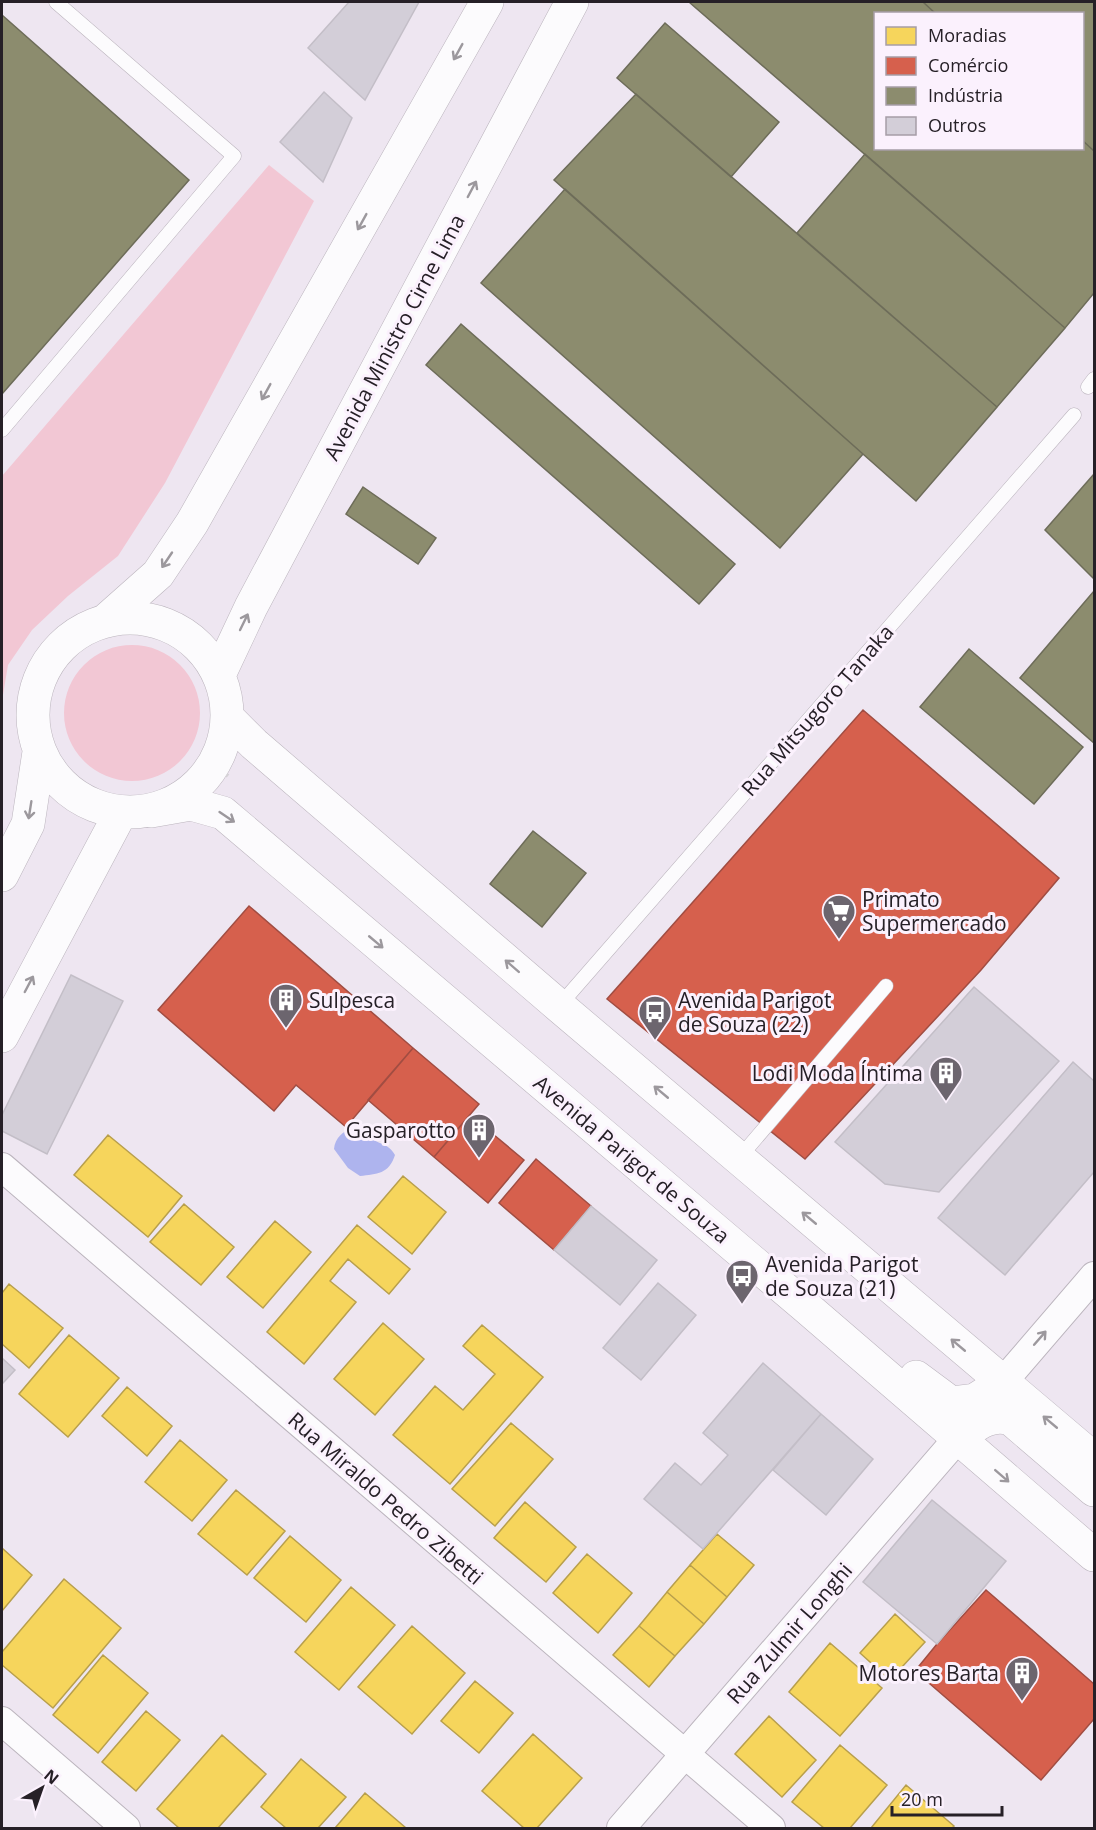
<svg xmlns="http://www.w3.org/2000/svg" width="1096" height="1830" font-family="'Open Sans',sans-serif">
<rect width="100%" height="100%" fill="#eee6f1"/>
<path fill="#f2c7d4" d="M 269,165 L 314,201 L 165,483 L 118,556 L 68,596 L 32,630 L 8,665 L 2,701 L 2,476 Z
M64 713a68 68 0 1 1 136 0a68 68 0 1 1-136 0Z"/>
<path fill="#aeb4ee" d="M 353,1128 L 362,1128 C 374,1148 385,1138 395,1155 C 389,1174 377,1174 360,1176 L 348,1168 L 334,1149 C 335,1138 343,1131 353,1128 Z"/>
<path fill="#f6d55c" stroke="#b89f4c" stroke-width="1.5" d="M 108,1135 L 182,1196 L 148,1237 L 74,1175 Z
M 403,1176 L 446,1212 L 412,1254 L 368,1217 Z
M 184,1204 L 234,1247 L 201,1285 L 150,1242 Z
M 275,1221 L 311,1252 L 263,1308 L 227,1277 Z
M 357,1225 L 410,1269 L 389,1294 L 348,1259 L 330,1281 L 356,1302 L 304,1364 L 267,1332 Z
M 9,1284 L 63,1328 L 29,1368 L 2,1344 L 2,1293 Z
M 383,1323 L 424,1359 L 375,1415 L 334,1379 Z
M 482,1325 L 543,1377 L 450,1484 L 393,1435 L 435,1386 L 463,1410 L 495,1374 L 463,1346 Z
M 69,1335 L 119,1378 L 68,1437 L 19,1394 Z
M 127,1387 L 172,1426 L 147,1456 L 102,1416 Z
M 511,1423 L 553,1459 L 495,1526 L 452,1489 Z
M 180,1440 L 227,1480 L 192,1521 L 145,1482 Z
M 236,1490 L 285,1531 L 247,1575 L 198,1534 Z
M 525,1502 L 576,1547 L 546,1582 L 494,1538 Z
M 717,1534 L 754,1565 L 727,1597 L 690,1565 Z
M 290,1536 L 341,1580 L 306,1622 L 254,1578 Z
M 2,1548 L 32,1575 L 2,1611 Z
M 587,1554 L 632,1593 L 598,1633 L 553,1593 Z
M 690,1565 L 727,1597 L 704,1624 L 667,1592 Z
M 64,1579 L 121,1628 L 53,1708 L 2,1665 L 2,1652 Z
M 351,1587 L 395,1625 L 339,1690 L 295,1652 Z
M 667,1592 L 704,1624 L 675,1656 L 639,1626 Z
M 895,1614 L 925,1642 L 890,1680 L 860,1653 Z
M 412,1626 L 465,1673 L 412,1734 L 358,1687 Z
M 639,1626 L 675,1656 L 649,1687 L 613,1655 Z
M 830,1643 L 882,1688 L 840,1736 L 789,1692 Z
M 103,1655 L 148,1693 L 98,1753 L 53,1715 Z
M 475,1681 L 513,1713 L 479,1753 L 441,1721 Z
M 146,1711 L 180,1740 L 136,1791 L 102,1762 Z
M 769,1716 L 816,1760 L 782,1797 L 735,1754 Z
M 533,1734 L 582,1778 L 537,1828 L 524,1828 L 482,1791 Z
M 222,1735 L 266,1774 L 218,1828 L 179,1828 L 157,1809 Z
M 840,1745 L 887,1785 L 850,1828 L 824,1828 L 792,1802 Z
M 301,1759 L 346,1797 L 318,1828 L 286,1828 L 261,1807 Z
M 906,1785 L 954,1826 L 952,1828 L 871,1828 Z
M 365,1793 L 406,1828 L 335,1828 Z"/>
<path fill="#d6604d" stroke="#a14d42" stroke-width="1.5" d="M 863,710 L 1059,878 L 981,970 L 805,1159 L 607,999 Z
M 249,906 L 413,1048 L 346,1127 L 296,1085 L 274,1111 L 158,1010 Z
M 413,1048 L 479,1104 L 434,1157 L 368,1100 Z
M 470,1115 L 524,1160 L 488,1203 L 434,1157 Z
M 536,1159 L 591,1206 L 554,1250 L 499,1203 Z
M 986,1590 L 1094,1684 L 1094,1719 L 1041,1780 L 915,1671 L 937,1644 Z"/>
<path fill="#8c8c6e" stroke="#6d6c59" stroke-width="1.5" d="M 689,2 L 923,2 L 936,14 L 876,14 L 876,148 L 1082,148 L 1082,140 L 1094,151 L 1094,293 L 1065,328 Z
M 923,2 L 1094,2 L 1094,151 L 1082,140 L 1082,14 L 936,14 Z
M 2,15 L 189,180 L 2,394 Z
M 665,23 L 779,122 L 731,177 L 617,78 Z
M 636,94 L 997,407 L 916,501 L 554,180 Z
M 865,154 L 1065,328 L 997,407 L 797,233 Z
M 565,189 L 863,454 L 780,548 L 481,283 Z
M 461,324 L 735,564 L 699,604 L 426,365 Z
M 1094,474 L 1094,579 L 1045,530 Z
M 363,487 L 436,538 L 418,564 L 346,514 Z
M 1094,591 L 1094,743 L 1020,678 Z
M 969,649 L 1083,747 L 1034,804 L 920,707 Z
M 533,831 L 586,873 L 542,927 L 490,884 Z"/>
<path fill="#d3ced8" stroke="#c3bec7" stroke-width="1.5" d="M 349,2 L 419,2 L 365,100 L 308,48 Z
M 324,92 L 352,118 L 323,182 L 280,142 Z
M 71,975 L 123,1001 L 47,1154 L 2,1131 L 2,1115 Z
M 974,987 L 1059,1061 L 939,1192 L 885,1184 L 835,1142 Z
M 1073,1062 L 1094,1081 L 1094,1172 L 1005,1275 L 938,1218 Z
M 591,1206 L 657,1260 L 620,1305 L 554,1250 Z
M 658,1283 L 696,1315 L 641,1380 L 603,1348 Z
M 2,1358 L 15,1370 L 2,1384 Z
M 763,1363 L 821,1414 L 703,1549 L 644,1499 L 675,1463 L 701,1485 L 728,1455 L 703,1433 Z
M 821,1414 L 873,1459 L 826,1515 L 773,1470 Z
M 932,1500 L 1006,1561 L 937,1644 L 863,1582 Z"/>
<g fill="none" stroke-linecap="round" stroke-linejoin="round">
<g stroke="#bbb4bd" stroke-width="15">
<path id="lane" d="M 1088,387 L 1094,379
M 2,430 L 234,156 L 56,2
M 559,1006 L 1074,415
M 739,1158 L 886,986"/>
</g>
<g stroke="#bbb4bd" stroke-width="30">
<path id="street" d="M 2,1167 L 771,1828
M 2,1721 L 126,1828
M 621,1828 L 958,1438 L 1002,1383 L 1094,1276"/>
</g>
<g stroke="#bbb4bd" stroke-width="34">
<path id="primary" d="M33 715a97 97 0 1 1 194 0a97 97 0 1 1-194 0Z
M 105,621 L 158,574 L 192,523 L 487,2
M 219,675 L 251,607 L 572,2
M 227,717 L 254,744 L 559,1006 L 1094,1459
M 151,811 L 191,804 L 223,813 L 806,1307 L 1094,1555
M 2,875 L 28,824 L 39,752
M 2,1036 L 121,812
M 916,1377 L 951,1403 L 975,1400 L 1002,1383
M 958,1438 C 975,1426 990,1412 1011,1419 L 1094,1490"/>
</g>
<path stroke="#d5d2d6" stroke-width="4" stroke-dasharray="4.5 3" stroke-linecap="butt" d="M 215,765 L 228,776"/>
<use href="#lane" stroke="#fcfbfd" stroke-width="14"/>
<use href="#street" stroke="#fcfbfd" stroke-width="28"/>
<use href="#primary" stroke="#fcfbfd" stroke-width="33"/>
</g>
<defs><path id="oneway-shaft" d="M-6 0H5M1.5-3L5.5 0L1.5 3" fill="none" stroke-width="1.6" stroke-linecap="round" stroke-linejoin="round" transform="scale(1.5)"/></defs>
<g stroke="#9c989d">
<use href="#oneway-shaft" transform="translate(458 52) rotate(119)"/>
<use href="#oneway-shaft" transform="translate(472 189) rotate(-62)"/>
<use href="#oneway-shaft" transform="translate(362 222) rotate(119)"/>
<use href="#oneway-shaft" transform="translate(266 392) rotate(119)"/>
<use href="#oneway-shaft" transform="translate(167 560) rotate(124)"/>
<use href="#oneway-shaft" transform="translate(244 622) rotate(-64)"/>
<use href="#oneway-shaft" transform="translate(30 810) rotate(99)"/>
<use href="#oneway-shaft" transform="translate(227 817) rotate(34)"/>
<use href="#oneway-shaft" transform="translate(376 942) rotate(40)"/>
<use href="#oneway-shaft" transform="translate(512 966) rotate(-139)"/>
<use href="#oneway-shaft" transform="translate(29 984) rotate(-62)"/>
<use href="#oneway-shaft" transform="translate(661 1092) rotate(-140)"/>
<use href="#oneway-shaft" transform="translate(809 1218) rotate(-140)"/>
<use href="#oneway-shaft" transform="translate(1040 1338) rotate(-49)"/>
<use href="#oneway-shaft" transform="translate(958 1345) rotate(-140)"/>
<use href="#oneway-shaft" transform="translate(1050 1422) rotate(-140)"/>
<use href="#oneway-shaft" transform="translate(1002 1476) rotate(41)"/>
</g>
<defs>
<g id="supermarket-pin" transform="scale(1.725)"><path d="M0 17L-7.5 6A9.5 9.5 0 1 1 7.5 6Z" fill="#6c656e" stroke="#fbf1fd"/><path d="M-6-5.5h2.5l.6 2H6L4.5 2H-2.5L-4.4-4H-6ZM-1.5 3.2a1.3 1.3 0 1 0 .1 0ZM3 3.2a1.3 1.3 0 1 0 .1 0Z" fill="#fff"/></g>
<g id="building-pin" transform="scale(1.725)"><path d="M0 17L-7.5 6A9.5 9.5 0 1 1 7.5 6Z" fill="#6c656e" stroke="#fbf1fd"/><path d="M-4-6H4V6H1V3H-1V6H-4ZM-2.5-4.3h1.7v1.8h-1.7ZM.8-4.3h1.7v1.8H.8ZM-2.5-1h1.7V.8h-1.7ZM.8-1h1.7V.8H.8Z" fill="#fff"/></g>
<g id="bus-pin" transform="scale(1.725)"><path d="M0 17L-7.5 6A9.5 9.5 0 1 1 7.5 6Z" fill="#6c656e" stroke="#fbf1fd"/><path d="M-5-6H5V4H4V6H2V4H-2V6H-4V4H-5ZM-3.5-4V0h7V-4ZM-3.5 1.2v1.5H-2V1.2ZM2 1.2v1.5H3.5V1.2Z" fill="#fff"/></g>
</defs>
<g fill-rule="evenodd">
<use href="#supermarket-pin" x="839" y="911"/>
<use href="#building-pin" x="286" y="1000"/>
<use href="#bus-pin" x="655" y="1012"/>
<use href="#building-pin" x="946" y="1073"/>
<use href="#building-pin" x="479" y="1130"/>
<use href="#bus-pin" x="742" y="1276"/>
<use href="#building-pin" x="1022" y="1673"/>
</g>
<g text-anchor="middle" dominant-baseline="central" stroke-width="6" stroke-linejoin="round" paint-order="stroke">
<g font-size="21" fill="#262027" stroke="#fbf1fd">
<text transform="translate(394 337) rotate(-62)">Avenida Ministro Cirne Lima</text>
<text transform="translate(817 710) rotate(-49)">Rua Mitsugoro Tanaka</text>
<text transform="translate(632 1159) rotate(40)">Avenida Parigot de Souza</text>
<text transform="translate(386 1498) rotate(41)">Rua Miraldo Pedro Zibetti</text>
<text transform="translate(789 1633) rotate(-49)">Rua Zulmir Longhi</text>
</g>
<g font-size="21" fill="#262027" stroke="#fbf1fd" text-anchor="start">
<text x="862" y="899">Primato<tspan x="862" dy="24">Supermercado</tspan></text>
<text x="309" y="1000">Sulpesca</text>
<text x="678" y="1000">Avenida Parigot<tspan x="678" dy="24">de Souza (22)</tspan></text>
<text x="923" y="1073" text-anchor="end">Lodi Moda Íntima</text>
<text x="456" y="1130" text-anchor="end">Gasparotto</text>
<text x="765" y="1264">Avenida Parigot<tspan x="765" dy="24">de Souza (21)</tspan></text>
<text x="999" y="1673" text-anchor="end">Motores Barta</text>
</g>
</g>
<rect width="1096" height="1830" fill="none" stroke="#262027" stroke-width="6"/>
<rect x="874" y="12" width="210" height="138" fill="#fbf1fd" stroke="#a69da7" stroke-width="1.5"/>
<rect x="886" y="27" width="30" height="18" fill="#f6d55c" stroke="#a69da7" stroke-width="1.5"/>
<text x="928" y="42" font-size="18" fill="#262027">Moradias</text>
<rect x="886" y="57" width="30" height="18" fill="#d6604d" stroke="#a69da7" stroke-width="1.5"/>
<text x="928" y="72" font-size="18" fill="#262027">Comércio</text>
<rect x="886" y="87" width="30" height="18" fill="#8c8c6e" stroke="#a69da7" stroke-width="1.5"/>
<text x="928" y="102" font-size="18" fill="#262027">Indústria</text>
<rect x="886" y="117" width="30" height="18" fill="#d3ced8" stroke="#a69da7" stroke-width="1.5"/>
<text x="928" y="132" font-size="18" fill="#262027">Outros</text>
<g transform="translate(42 1788) rotate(40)" stroke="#fbf1fd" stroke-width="4.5" paint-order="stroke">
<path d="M0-4.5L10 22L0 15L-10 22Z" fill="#262027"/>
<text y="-9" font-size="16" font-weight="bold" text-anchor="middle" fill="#262027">N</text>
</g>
<path d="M892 1806v9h110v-9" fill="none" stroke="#262027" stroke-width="3"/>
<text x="901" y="1806" font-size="18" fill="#262027" stroke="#fbf1fd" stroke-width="4.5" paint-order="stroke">20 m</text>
</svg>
